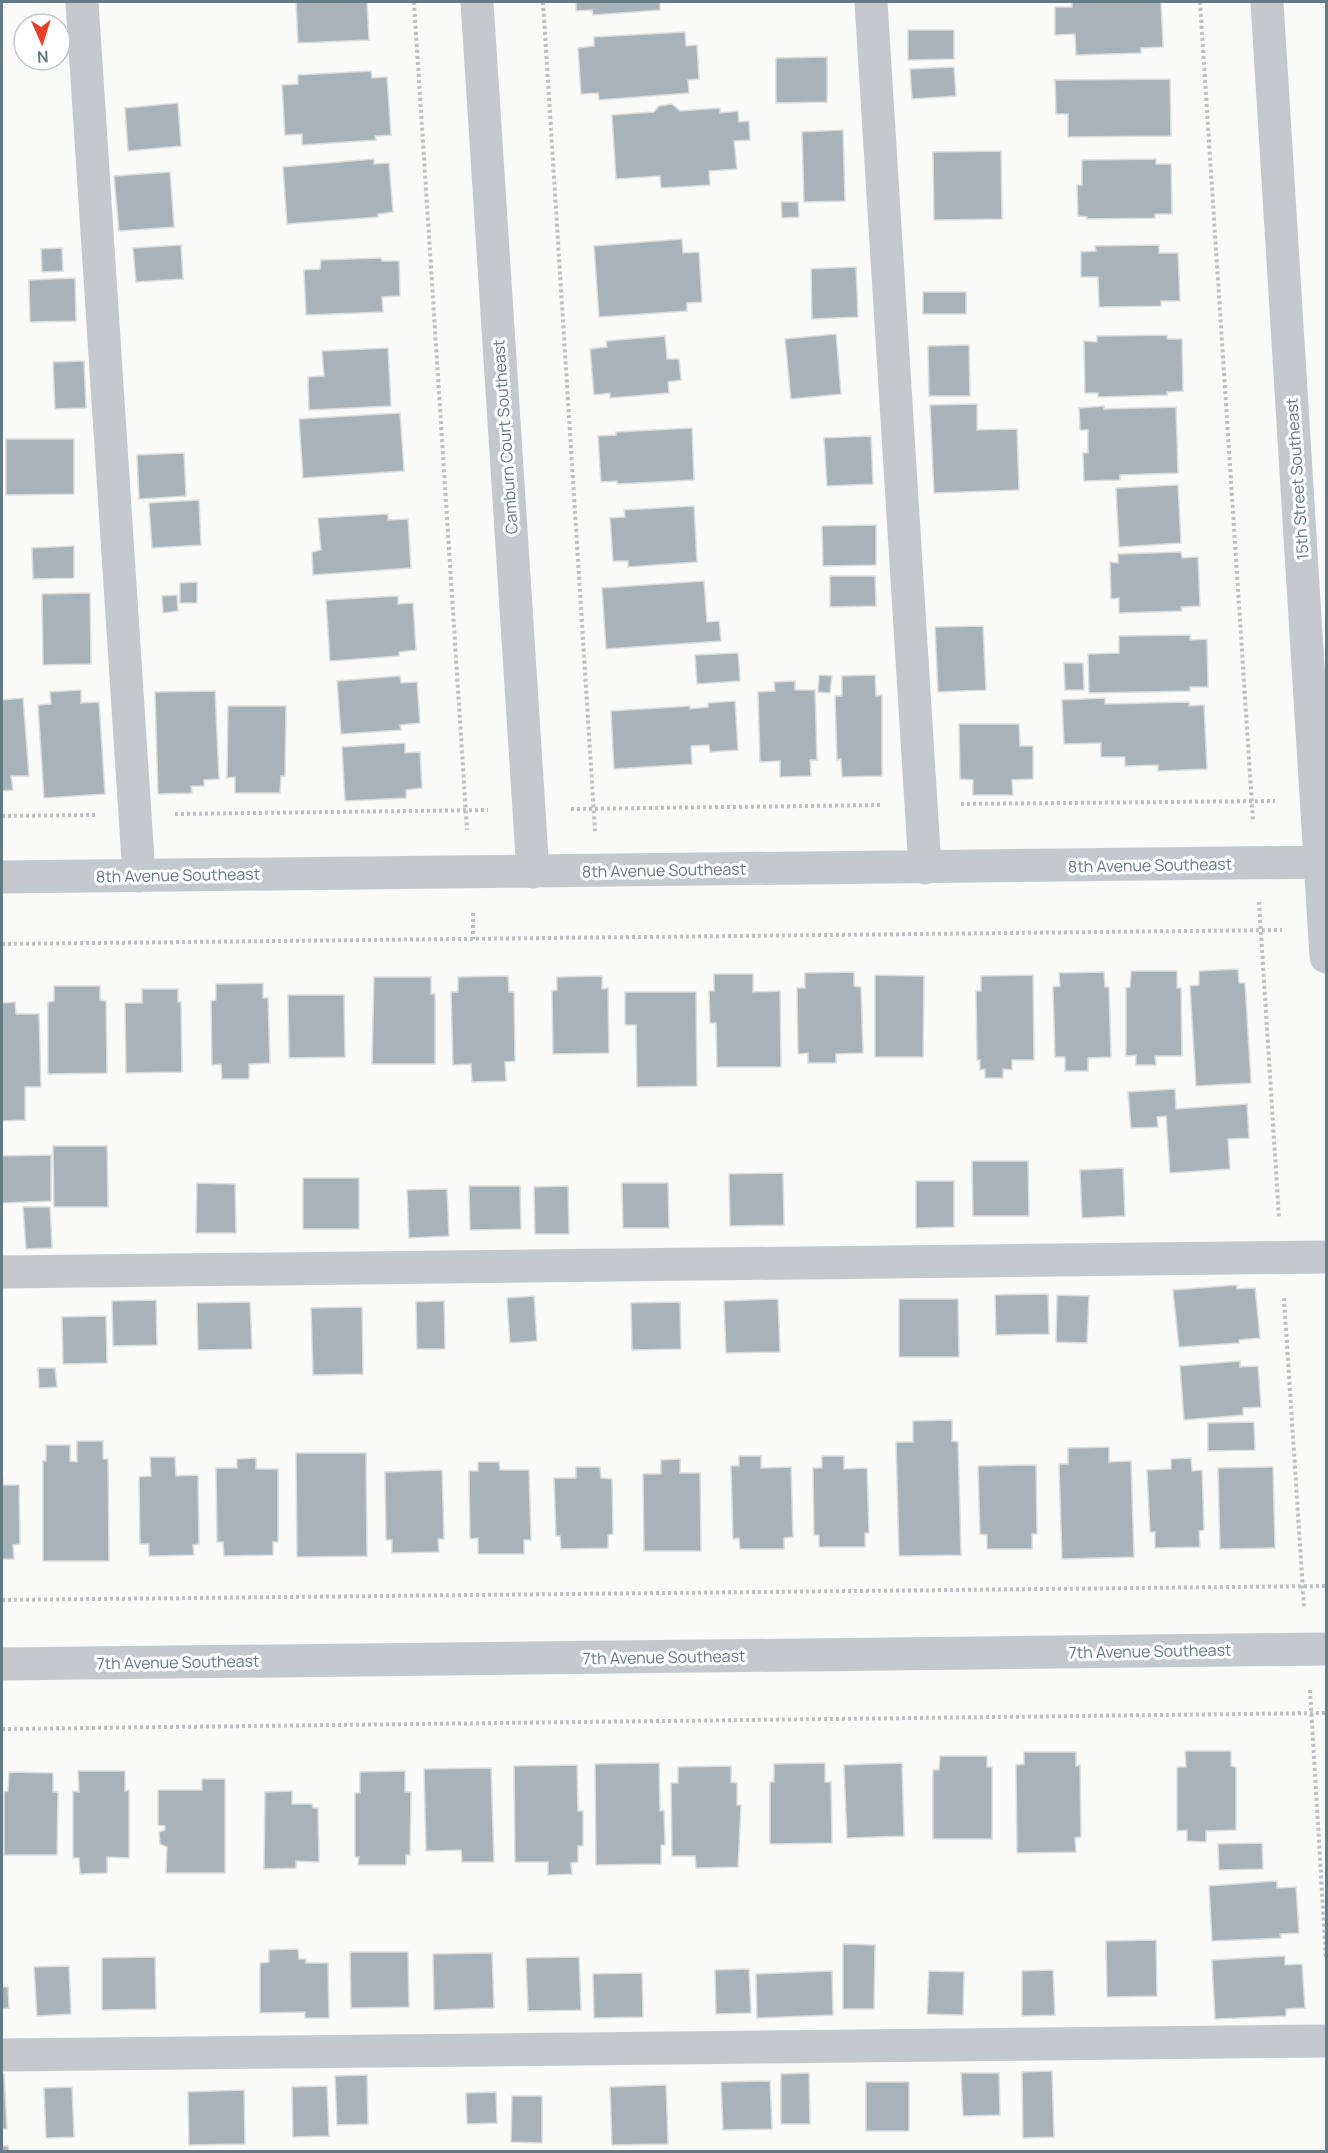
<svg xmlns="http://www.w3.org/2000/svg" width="1328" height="2153" font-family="Manrope,sans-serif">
<rect width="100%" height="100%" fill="#fafaf8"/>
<path fill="#a7b3b8" stroke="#dcdcda" stroke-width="1.5" d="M 296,2 L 367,2 L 369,40 L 298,43 Z
M 576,2 L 660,2 L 660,10 L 593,15 L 592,10 L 576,11 Z
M 1072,2 L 1161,2 L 1163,47 L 1141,48 L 1141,53 L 1076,55 L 1075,34 L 1055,35 L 1055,7 L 1072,7 Z
M 908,30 L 954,30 L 954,59 L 908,60 Z
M 685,32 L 686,46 L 697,45 L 699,79 L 688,80 L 689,93 L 599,100 L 598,93 L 581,94 L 578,48 L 594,46 L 594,37 Z
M 827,57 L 827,102 L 776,103 L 776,58 Z
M 954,67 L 956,96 L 912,99 L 910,69 Z
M 371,71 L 372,78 L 387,77 L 391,135 L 375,136 L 376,140 L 302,145 L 302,134 L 285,135 L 282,85 L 298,84 L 298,75 Z
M 1170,79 L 1171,136 L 1068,137 L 1068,114 L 1056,114 L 1055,80 Z
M 178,103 L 181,146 L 128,151 L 125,108 Z
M 672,104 L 680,111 L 720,108 L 720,113 L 738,111 L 739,122 L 749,121 L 750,140 L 734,141 L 737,169 L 709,171 L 710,185 L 661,188 L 660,176 L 616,179 L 612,115 L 654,112 L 659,106 Z
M 843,130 L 845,201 L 804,202 L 802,132 Z
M 1001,151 L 1002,219 L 934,220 L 933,152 Z
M 374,159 L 374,164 L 389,163 L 393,212 L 378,214 L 378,217 L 287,224 L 283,167 Z
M 1156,159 L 1156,164 L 1171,164 L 1172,214 L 1155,214 L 1155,218 L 1087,219 L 1087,217 L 1078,216 L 1077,185 L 1082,185 L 1082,160 Z
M 170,172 L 174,227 L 119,231 L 114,176 Z
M 781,202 L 798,202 L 799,217 L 782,218 Z
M 682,239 L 683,253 L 699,252 L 702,302 L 687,303 L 687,311 L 599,317 L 594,246 Z
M 181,245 L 183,279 L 136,282 L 133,248 Z
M 1159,245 L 1159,253 L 1178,253 L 1180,301 L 1161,301 L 1161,306 L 1099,307 L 1098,277 L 1081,277 L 1081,252 L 1096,251 L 1095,246 Z
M 62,248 L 63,271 L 42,272 L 41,249 Z
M 381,258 L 382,261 L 399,261 L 400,296 L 382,297 L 383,312 L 306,315 L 304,270 L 320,269 L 321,260 Z
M 856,267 L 858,317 L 812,319 L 811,269 Z
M 75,278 L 76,321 L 30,322 L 29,280 Z
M 923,292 L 966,292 L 966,314 L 923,314 Z
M 836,334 L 841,394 L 791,399 L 785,339 Z
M 1167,335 L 1167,339 L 1182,339 L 1183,391 L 1167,392 L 1167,395 L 1098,397 L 1098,393 L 1085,393 L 1084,341 L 1097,342 L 1097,336 Z
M 665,336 L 667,359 L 679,359 L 681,380 L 668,382 L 669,393 L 610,398 L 610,393 L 594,395 L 590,349 L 607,347 L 606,341 Z
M 969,345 L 970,396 L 929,396 L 928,346 Z
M 388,348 L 391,406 L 309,410 L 308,377 L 324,376 L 322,351 Z
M 84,361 L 86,408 L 55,409 L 53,362 Z
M 977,404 L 977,430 L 1017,429 L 1019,490 L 934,493 L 930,405 Z
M 1104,406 L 1104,409 L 1176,407 L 1178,473 L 1120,475 L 1120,480 L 1084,481 L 1083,453 L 1088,453 L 1088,430 L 1080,430 L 1079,408 Z
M 400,413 L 404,471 L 303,478 L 299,419 Z
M 692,428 L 694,480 L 617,484 L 617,481 L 601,482 L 598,436 L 616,435 L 616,432 Z
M 871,436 L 873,484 L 827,486 L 824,438 Z
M 6,439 L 74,439 L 74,494 L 6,495 Z
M 184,453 L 186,496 L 139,499 L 137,455 Z
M 1178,485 L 1181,543 L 1119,547 L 1116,488 Z
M 199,500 L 201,545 L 152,548 L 149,503 Z
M 694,506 L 697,562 L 628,567 L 628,561 L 613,561 L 610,518 L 625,517 L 624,510 Z
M 388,514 L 388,520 L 408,519 L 411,568 L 313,575 L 312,552 L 321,550 L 318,518 Z
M 876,525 L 876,565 L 823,566 L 822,526 Z
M 74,546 L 74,578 L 33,579 L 32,548 Z
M 1181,552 L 1182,558 L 1198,557 L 1200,606 L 1181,607 L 1182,611 L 1119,613 L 1119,598 L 1111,599 L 1110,562 L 1118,563 L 1118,554 Z
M 830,576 L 875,576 L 876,606 L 830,607 Z
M 704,581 L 707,622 L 719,621 L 721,641 L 606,649 L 602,588 Z
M 197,582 L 197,603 L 180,603 L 180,583 Z
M 90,593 L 91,664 L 43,665 L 42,594 Z
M 177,595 L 178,611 L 163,613 L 162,596 Z
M 398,596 L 398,604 L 413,603 L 416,650 L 399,652 L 399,656 L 330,661 L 326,600 Z
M 983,626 L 986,690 L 938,692 L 935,627 Z
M 1190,635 L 1190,640 L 1207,639 L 1208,687 L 1190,687 L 1190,691 L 1089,693 L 1088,654 L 1119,653 L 1119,636 Z
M 738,653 L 740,681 L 697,684 L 695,655 Z
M 1064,663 L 1083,663 L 1084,690 L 1065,690 Z
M 819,675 L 832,676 L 830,693 L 818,692 Z
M 875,675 L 876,696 L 882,695 L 882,776 L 842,777 L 841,759 L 837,760 L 835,696 L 842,696 L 842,676 Z
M 400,676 L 401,683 L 417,682 L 420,723 L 400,725 L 401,730 L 341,734 L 337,681 Z
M 795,681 L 795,690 L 815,690 L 817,760 L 810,760 L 811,776 L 780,777 L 780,761 L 760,762 L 758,692 L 775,691 L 774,682 Z
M 81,690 L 81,703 L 99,702 L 105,794 L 44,798 L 38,705 L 51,704 L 50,692 Z
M 215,691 L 219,779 L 204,780 L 204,786 L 191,786 L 192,793 L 158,794 L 155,692 Z
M 23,698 L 29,776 L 11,776 L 13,790 L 2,791 L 2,700 Z
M 1105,698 L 1105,704 L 1189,702 L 1189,706 L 1204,705 L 1207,769 L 1158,771 L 1158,765 L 1125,766 L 1125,757 L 1101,757 L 1101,743 L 1064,744 L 1062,700 Z
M 735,701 L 738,750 L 710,752 L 709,745 L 691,746 L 692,764 L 614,769 L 611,711 L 690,706 L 690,709 L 708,707 L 708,703 Z
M 228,706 L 286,706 L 285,776 L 281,776 L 280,793 L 235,793 L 235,777 L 227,778 Z
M 959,724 L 1019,724 L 1020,746 L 1033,746 L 1033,779 L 1012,780 L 1013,795 L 973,795 L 973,780 L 960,779 Z
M 405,743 L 405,753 L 420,752 L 422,788 L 406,790 L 406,798 L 345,801 L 342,747 Z
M 1238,969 L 1239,983 L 1245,983 L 1251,1083 L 1196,1086 L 1190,986 L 1199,985 L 1199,971 Z
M 1131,971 L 1177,971 L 1177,988 L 1181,988 L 1182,1056 L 1155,1056 L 1156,1065 L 1136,1065 L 1136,1055 L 1126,1056 L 1126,988 L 1130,987 Z
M 854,972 L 854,986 L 861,987 L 863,1053 L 836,1054 L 836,1063 L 808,1063 L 808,1053 L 798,1054 L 797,988 L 805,988 L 805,973 Z
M 1104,972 L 1105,987 L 1109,987 L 1111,1057 L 1088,1058 L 1088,1071 L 1065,1071 L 1065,1057 L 1055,1057 L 1053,987 L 1060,986 L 1059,973 Z
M 714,974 L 753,974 L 753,992 L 780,991 L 781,1067 L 717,1067 L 716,1023 L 710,1023 L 709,991 L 714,991 Z
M 875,975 L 924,976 L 923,1057 L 875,1057 Z
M 1033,975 L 1034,1060 L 1012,1060 L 1012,1070 L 1003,1069 L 1003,1078 L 985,1078 L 985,1069 L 980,1070 L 980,1060 L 977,1060 L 976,991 L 981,991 L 981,976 Z
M 508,976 L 509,992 L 514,992 L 515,1061 L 505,1062 L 506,1081 L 472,1082 L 471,1064 L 453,1065 L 451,992 L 458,992 L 458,977 Z
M 602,976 L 602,989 L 608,988 L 609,1053 L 553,1054 L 552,991 L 557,990 L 557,977 Z
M 374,977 L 431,977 L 431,994 L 435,994 L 435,1064 L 372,1064 Z
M 263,983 L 263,998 L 268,998 L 270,1063 L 249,1064 L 249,1079 L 222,1079 L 221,1064 L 212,1065 L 211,1001 L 216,1000 L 216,984 Z
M 54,986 L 100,986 L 100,1000 L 106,1001 L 107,1073 L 48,1074 L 48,1002 L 54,1001 Z
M 142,989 L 178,989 L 178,1002 L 181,1002 L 182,1072 L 126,1073 L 125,1003 L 142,1003 Z
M 625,992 L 696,992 L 697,1086 L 637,1087 L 636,1025 L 625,1025 Z
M 288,995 L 344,995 L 345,1057 L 289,1058 Z
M 15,1002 L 16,1014 L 39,1014 L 41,1087 L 25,1087 L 25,1120 L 2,1121 L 2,1003 Z
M 1175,1089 L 1176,1109 L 1247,1104 L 1249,1138 L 1228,1139 L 1230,1169 L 1170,1173 L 1166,1116 L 1157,1117 L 1158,1127 L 1131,1128 L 1128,1092 Z
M 53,1146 L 107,1146 L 108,1207 L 54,1207 Z
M 51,1155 L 51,1201 L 2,1203 L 2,1156 Z
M 972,1161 L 1028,1161 L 1029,1216 L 973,1216 Z
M 1123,1168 L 1125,1216 L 1082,1218 L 1080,1170 Z
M 783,1173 L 784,1225 L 730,1226 L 729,1174 Z
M 303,1178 L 359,1178 L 359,1229 L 303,1229 Z
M 916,1181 L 954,1181 L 954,1227 L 916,1228 Z
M 197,1183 L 235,1184 L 236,1233 L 196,1233 Z
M 622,1183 L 668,1183 L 669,1228 L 623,1228 Z
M 469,1186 L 520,1186 L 521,1229 L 470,1230 Z
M 568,1186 L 569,1234 L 535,1234 L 534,1187 Z
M 447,1189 L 449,1236 L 409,1238 L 407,1190 Z
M 23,1207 L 50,1207 L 52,1248 L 26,1249 Z
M 1237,1285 L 1237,1289 L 1255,1288 L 1260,1338 L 1239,1340 L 1239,1343 L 1179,1347 L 1173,1290 Z
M 1048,1294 L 1049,1334 L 996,1335 L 995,1295 Z
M 1057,1295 L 1089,1296 L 1087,1343 L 1056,1342 Z
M 534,1296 L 537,1341 L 510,1343 L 507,1298 Z
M 778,1299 L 780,1352 L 726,1353 L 724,1301 Z
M 899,1299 L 958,1299 L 959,1357 L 899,1357 Z
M 156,1300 L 157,1345 L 113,1346 L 112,1301 Z
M 444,1301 L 445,1349 L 417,1349 L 416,1302 Z
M 250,1302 L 252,1349 L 198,1350 L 197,1303 Z
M 680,1302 L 681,1349 L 632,1350 L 631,1303 Z
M 362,1307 L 363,1374 L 313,1375 L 311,1308 Z
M 106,1316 L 107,1363 L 63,1364 L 62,1317 Z
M 1240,1361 L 1240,1367 L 1258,1366 L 1261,1407 L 1243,1408 L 1243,1415 L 1184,1420 L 1180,1366 Z
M 38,1368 L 55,1368 L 57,1387 L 39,1388 Z
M 952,1420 L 952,1441 L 958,1442 L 961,1555 L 899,1556 L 896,1442 L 913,1442 L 913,1421 Z
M 1254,1422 L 1255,1450 L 1208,1451 L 1208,1423 Z
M 77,1441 L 103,1441 L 103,1459 L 108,1459 L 109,1561 L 43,1561 L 43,1461 L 46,1461 L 46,1445 L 70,1445 L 70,1461 L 77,1462 Z
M 1109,1447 L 1109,1462 L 1131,1461 L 1134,1557 L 1062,1559 L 1059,1464 L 1068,1464 L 1068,1448 Z
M 296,1453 L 366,1453 L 367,1556 L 297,1557 Z
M 739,1456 L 761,1456 L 761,1468 L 791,1467 L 793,1537 L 784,1538 L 784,1549 L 740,1549 L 739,1538 L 733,1539 L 731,1466 L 739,1466 Z
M 822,1456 L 844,1456 L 844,1469 L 867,1468 L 869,1533 L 865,1533 L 865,1547 L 819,1547 L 819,1535 L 814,1535 L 813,1468 L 822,1468 Z
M 150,1457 L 175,1457 L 176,1476 L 198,1475 L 199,1544 L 193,1545 L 194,1555 L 149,1556 L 149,1544 L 140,1544 L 139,1477 L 151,1476 Z
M 256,1458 L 256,1469 L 278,1469 L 278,1542 L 273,1542 L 273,1555 L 224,1556 L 223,1542 L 217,1542 L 216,1468 L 237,1468 L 237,1459 Z
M 1191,1458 L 1192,1471 L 1202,1470 L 1204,1530 L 1199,1531 L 1200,1547 L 1155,1548 L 1155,1532 L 1150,1532 L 1147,1470 L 1171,1469 L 1171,1459 Z
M 680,1459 L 680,1473 L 700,1473 L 701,1551 L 644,1551 L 643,1474 L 661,1474 L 661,1460 Z
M 478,1462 L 499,1462 L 500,1470 L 529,1470 L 531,1540 L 524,1540 L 524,1554 L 478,1554 L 478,1538 L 470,1539 L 469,1471 L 478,1471 Z
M 1036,1465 L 1037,1534 L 1032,1534 L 1032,1549 L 987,1549 L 987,1535 L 980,1534 L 978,1466 Z
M 576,1467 L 600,1467 L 601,1478 L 612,1479 L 613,1534 L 608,1535 L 608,1548 L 561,1549 L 560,1536 L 556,1536 L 554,1478 L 576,1478 Z
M 1273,1467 L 1275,1548 L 1220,1549 L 1218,1468 Z
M 2,1470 L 3,1485 L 19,1485 L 20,1544 L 13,1545 L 14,1559 L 2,1559 Z
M 442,1470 L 444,1539 L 438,1539 L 439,1552 L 392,1553 L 392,1540 L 386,1540 L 385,1472 Z
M 1185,1751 L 1231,1751 L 1231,1766 L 1236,1767 L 1236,1830 L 1206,1831 L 1206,1842 L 1187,1841 L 1187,1830 L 1177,1831 L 1177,1767 L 1186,1767 Z
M 1024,1752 L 1076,1752 L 1076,1766 L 1080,1765 L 1081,1837 L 1075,1838 L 1076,1852 L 1017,1853 L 1016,1765 L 1024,1764 Z
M 940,1756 L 987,1756 L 987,1767 L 992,1767 L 992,1839 L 933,1839 L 933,1770 L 939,1770 Z
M 659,1763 L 660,1811 L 664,1810 L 665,1845 L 661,1845 L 661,1864 L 596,1865 L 595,1764 Z
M 825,1763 L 825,1782 L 831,1782 L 832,1843 L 770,1844 L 770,1782 L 774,1782 L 774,1764 Z
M 902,1763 L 904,1836 L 847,1838 L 844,1765 Z
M 577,1765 L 578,1811 L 583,1811 L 583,1846 L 578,1846 L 578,1862 L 571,1863 L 572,1874 L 548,1875 L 548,1862 L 515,1862 L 514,1766 Z
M 731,1766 L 731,1782 L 737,1783 L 737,1805 L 741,1805 L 738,1867 L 696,1868 L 695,1856 L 672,1856 L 671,1783 L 678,1783 L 678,1767 Z
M 491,1768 L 494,1862 L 462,1862 L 461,1850 L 426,1851 L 424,1769 Z
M 78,1771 L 125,1771 L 125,1791 L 129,1790 L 129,1858 L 107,1857 L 107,1873 L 80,1874 L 79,1858 L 73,1858 L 73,1791 L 79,1792 Z
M 405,1771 L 405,1792 L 411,1792 L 410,1855 L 406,1855 L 406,1865 L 358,1865 L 359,1857 L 355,1857 L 355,1793 L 360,1793 L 360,1772 Z
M 9,1772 L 53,1773 L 53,1792 L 58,1792 L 57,1855 L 4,1855 L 4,1792 L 8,1791 Z
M 202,1779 L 225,1779 L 225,1873 L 166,1873 L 167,1847 L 160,1844 L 159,1832 L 165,1830 L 165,1826 L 158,1825 L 158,1790 L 202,1790 Z
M 292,1791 L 292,1804 L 312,1804 L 313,1808 L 318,1808 L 319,1862 L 296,1861 L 296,1868 L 264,1869 L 265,1792 Z
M 1262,1843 L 1263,1869 L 1219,1870 L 1218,1844 Z
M 1277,1881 L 1277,1888 L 1296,1887 L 1299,1933 L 1280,1934 L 1281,1938 L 1212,1941 L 1209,1886 Z
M 1156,1940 L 1157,1996 L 1107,1997 L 1106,1941 Z
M 843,1944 L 875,1945 L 874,2009 L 843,2009 Z
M 298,1949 L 299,1959 L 306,1959 L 306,1963 L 328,1963 L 329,2018 L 305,2018 L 305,2012 L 260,2013 L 260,1963 L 269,1962 L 269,1950 Z
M 350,1952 L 408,1952 L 409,2007 L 351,2008 Z
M 492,1953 L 494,2008 L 434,2010 L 433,1954 Z
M 1285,1956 L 1285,1965 L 1302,1964 L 1305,2008 L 1286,2009 L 1286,2016 L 1215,2019 L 1212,1960 Z
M 155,1957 L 156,2009 L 102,2010 L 102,1958 Z
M 579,1957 L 581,2010 L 528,2011 L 526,1958 Z
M 69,1966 L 71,2014 L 37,2016 L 34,1967 Z
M 749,1969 L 751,2013 L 716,2014 L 715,1970 Z
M 1053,1970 L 1055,2015 L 1022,2016 L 1022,1971 Z
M 832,1971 L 833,2015 L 757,2018 L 756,1974 Z
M 929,1971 L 964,1972 L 963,2015 L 927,2014 Z
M 642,1973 L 643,2017 L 594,2018 L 593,1974 Z
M 2,1987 L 8,1987 L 9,2008 L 2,2009 Z
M 1052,2071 L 1054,2137 L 1023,2138 L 1022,2072 Z
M 809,2073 L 810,2124 L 781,2124 L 781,2074 Z
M 961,2073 L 999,2073 L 1000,2115 L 963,2116 Z
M 2,2074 L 4,2074 L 7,2129 L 2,2129 Z
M 367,2075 L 368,2124 L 337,2125 L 335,2076 Z
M 770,2081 L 772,2129 L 723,2130 L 721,2082 Z
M 866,2082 L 909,2082 L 909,2131 L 866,2131 Z
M 666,2085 L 668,2144 L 612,2145 L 610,2087 Z
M 327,2086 L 329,2136 L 293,2137 L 292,2087 Z
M 72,2087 L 74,2137 L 46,2138 L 44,2088 Z
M 244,2090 L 245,2144 L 189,2145 L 188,2092 Z
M 496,2092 L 497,2123 L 467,2124 L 466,2093 Z
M 512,2096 L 542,2096 L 542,2143 L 511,2142 Z
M 2,2146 L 8,2146 L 9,2152 L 2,2152 Z"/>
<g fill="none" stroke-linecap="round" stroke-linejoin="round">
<path stroke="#bdc1c3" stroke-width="4" stroke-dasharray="3 3" stroke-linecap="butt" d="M 414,2 L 467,830
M 543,2 L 595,831
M 1200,2 L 1253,821
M 961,804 L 1275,801
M 571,809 L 882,805
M 175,814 L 488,810
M 2,816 L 95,815
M 1259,902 L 1279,1218
M 473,913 L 473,939
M 2,944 L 1282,930
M 1284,1298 L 1304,1607
M 2,1600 L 1326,1586
M 1310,1690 L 1326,1959
M 2,1729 L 1326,1713"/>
<path stroke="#c3c9cc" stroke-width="33" d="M 82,2 L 139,876
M 477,2 L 533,872
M 871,2 L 925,868
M 1267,2 L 1326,957
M 2,877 L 1326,862
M 2,1272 L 1326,1257
M 2,1664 L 1326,1649
M 2,2055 L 1326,2041"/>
</g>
<g text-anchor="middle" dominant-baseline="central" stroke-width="6" stroke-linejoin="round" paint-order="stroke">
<g font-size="16" fill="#647a84" stroke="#fff">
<text transform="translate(505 437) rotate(-94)">Camburn Court Southeast</text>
<text transform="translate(1297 479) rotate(-94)">15th Street Southeast</text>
<text transform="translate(1150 865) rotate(-1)">8th Avenue Southeast</text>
<text transform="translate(664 870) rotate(-1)">8th Avenue Southeast</text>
<text transform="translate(178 875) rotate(-1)">8th Avenue Southeast</text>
<text transform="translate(1150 1651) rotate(-1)">7th Avenue Southeast</text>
<text transform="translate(664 1657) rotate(-1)">7th Avenue Southeast</text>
<text transform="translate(178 1662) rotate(-1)">7th Avenue Southeast</text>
</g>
</g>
<rect width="1328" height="2153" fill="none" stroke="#647a84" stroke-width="6"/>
<g transform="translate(42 42) rotate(177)"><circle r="28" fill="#ffffff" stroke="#c1cace" stroke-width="1.5"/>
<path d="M0-4.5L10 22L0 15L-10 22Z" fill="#e93f29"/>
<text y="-9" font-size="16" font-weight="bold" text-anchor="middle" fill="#647a84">N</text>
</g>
</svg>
